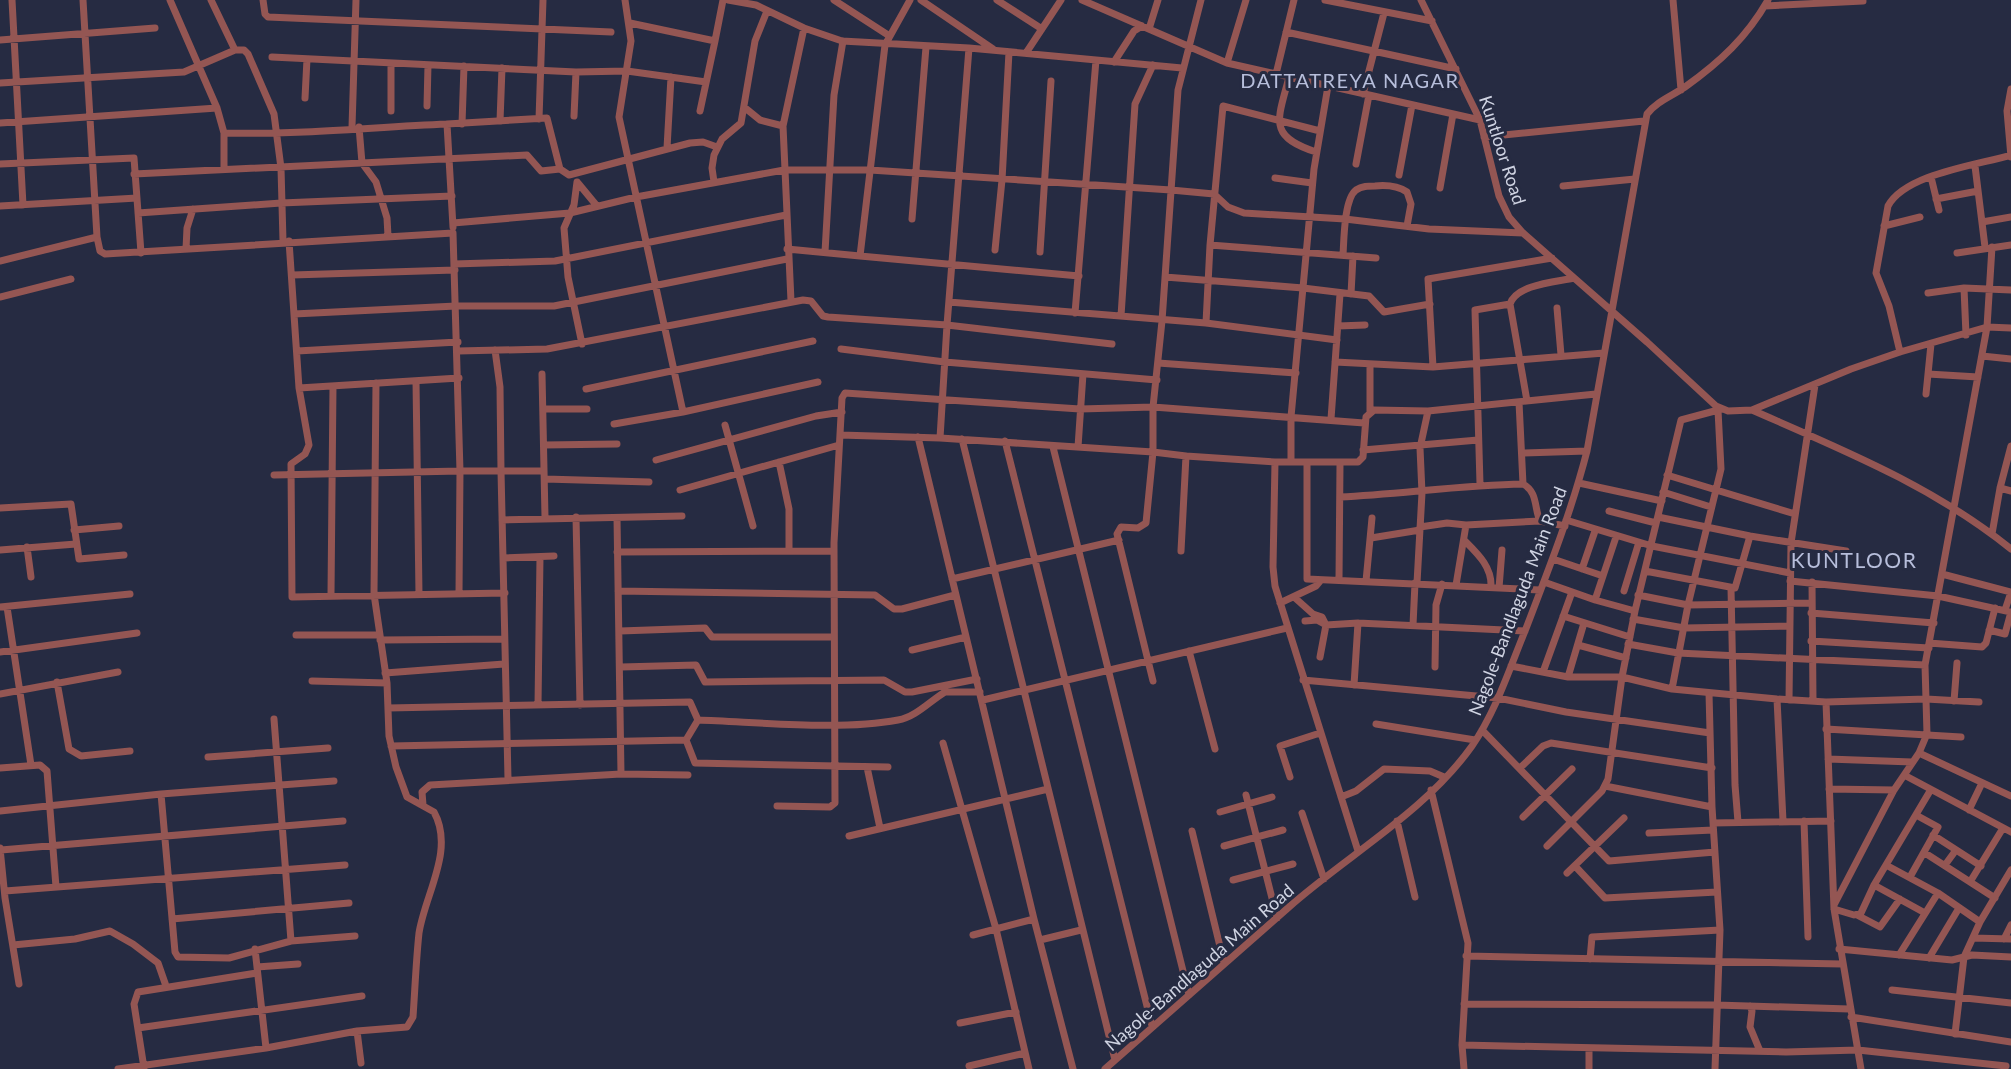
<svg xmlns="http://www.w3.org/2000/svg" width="2011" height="1069" font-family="Lato,sans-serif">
<rect width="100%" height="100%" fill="#262b42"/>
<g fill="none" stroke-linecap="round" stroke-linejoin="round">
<path stroke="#945653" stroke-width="7" d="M 12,0 L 23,205
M 83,0 L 97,237 L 100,251 L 105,254 L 453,233 L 460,471 L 501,471 L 508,779
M 170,0 L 217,108 L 224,133 L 224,169
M 263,0 L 265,14 L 268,17 L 611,32
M 625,0 L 631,41 L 619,117 L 683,412
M 728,0 L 756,5 L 804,28 L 842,41 L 969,48 L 1182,68
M 834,0 L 888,35
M 910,0 L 885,45 L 860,256 L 1079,276
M 921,0 L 993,49
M 997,0 L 1042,29
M 1082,0 L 1227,63 L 1480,120
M 1325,0 L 1432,21
M 1421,0 L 1480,120 L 1499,196 L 1509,217 L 1523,233 L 1647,342 L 1716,406 L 1728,411 L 1752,410 C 1843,450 1933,486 2011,549
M 1673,0 L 1681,90
M 1765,6 L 1863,1
M 630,23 L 715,41 L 723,0
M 1149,29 L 1158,0
M 1286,32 L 1456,69
M 0,40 L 155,28
M 235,50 L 244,50 L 248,54 L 274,114 L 281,168 L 283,241
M 1026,53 L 1061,0
M 272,57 L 576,72 L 627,71 L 706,82
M 1114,62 L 1134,31 L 1142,26
M 1227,63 L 1246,0
M 1276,74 L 1294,0
M 1289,77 C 1278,120 1267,136 1316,152
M 0,83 L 184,72 L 235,50 L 211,0
M 2011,89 L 2007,111 L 2011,157
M 1363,94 L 1384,13
M 305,98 L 307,59
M 427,106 L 428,65
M 744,107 L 760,120 L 783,126
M 391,111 L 391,63
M 700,111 L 715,41
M 574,116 L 576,72
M 539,119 L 543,0
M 500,121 L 502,68
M 0,123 L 217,108
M 447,124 L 547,118 L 560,169 L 569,175 L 690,143 L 703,142 L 717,147
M 462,124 L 464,66
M 352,127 L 356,0
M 359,127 L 362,163 L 376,182 L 387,218 L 388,236
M 1320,131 L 1223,106 L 1210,245 L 1376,258
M 224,133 C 298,135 372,127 447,124 L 453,227
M 1484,137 L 1644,121
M 667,148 L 671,77
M 0,164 L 134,158 L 141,253
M 1356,164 L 1369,95
M 1975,166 L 1985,247
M 134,174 L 527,155 L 541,171 L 560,169
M 1399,175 L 1412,105
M 1931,177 L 1939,210
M 1275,178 L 1312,183
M 577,182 L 574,205 L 564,228 L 568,277 L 582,344
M 714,182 L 712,168 L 714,155 L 722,139 L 741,123 L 755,41 L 767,11
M 578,183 L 597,206
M 1563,186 L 1635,179
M 1440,188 L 1453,114
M 1936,199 L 1978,191
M 0,206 L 137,198
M 138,213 L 281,203 L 452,196
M 912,219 L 926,47
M 1982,222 L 2011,217
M 453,223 L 570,213 L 636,197 L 784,170 L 870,170 L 1171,190 L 1214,194 L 1228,207 L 1244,213 L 1345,219 L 1429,229 L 1523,233
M 1884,226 L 1920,217
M 289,241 L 299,388 L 309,445 L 305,454 L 291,464 L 292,597 L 505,593
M 186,249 L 187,228 L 193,209
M 787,249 L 860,256
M 995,250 L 1002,180 L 1009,52
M 825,252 L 834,95 L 843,41
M 1040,252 L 1051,81
M 1957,253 L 2011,245
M 1343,255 C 1344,240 1344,199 1356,190 C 1362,186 1368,186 1375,186 C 1385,185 1398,186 1407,192 L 1411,204 L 1407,226
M 0,261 L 97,237
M 454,264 L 555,261 L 786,215
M 292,275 L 455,270
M 1165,277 L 1303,288 L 1369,296 L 1384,312 L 1430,304
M 1964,288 L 1966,335
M 1928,293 L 1964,288 L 2011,290
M 1351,294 L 1353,256
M 0,297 L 71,279
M 791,301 L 783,126 L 804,28
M 949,302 L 1206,323 L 1337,340
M 1557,308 L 1561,355
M 1075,313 L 1096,60
M 294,314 L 456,306 L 554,306 L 787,259
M 1121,316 L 1135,104 L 1153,65
M 1206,323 L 1210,245
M 1338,326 L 1365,325
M 841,349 L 945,362 L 1157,380
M 495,350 L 500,387 L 501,471 L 544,471
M 297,351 L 458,342
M 458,351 L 547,349 L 803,300 L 811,301 L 823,316 L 828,317 L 947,325 L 1112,344
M 1900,352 L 1889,306 L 1876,273 L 1888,206 C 1905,174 1977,165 2011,155
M 1982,356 L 2011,359
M 1335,362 L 1433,367 L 1604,353
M 1158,363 L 1296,373
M 1370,365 L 1370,412
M 1433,367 L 1428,279 L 1552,258
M 542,374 L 545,517
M 1928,374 L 1978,377
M 416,381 L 419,594
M 299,388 L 459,378
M 586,389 L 813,341
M 1926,394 L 1931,344
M 1527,401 L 1510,304 C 1517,284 1556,282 1574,278
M 1519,402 L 1523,484
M 543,409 L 587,409
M 1752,410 L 1851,369 L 1900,352 L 1987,327 L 2011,328
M 1331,419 L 1340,294
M 614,424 L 683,412 L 818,382
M 725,425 L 753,526
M 840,435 L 940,438 L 1153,452 L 1146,523 L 1138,528 L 1121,527 L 1117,534 L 1153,681
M 918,437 L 1034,919 L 1073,1069
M 940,438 L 947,325 L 969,48
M 962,439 L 1115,1060
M 1005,441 L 1152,1026
M 544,445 L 617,444
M 1053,447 L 1189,995
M 1078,447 L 1083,374
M 1363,450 L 1478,440
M 1523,453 L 1587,451
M 1186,456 L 1153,452 L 1153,407 L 1162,321 L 1178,90 L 1201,0
M 656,460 L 816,416 L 842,412
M 779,462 L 789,509 L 789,550
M 1291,462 L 1291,417 L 1314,169 L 1328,86
M 1307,462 L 1307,579 L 1540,590
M 274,475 L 460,471 L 459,594
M 1667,475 L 1795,514
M 545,479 L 649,482
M 1579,483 L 1662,501
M 1480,484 L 1475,310 L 1510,304
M 2000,488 L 2011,491
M 680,490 L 839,445
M 1663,492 L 1711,507
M 1340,497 C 1401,494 1462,485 1523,484 C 1538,492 1534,508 1540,521 L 1565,526
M 0,508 L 71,504 L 79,559 L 124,555
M 1609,511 L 1656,523
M 576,517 L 580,705
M 1658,517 L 1750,536 L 1846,551
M 617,518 L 621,774
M 502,520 L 682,516
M 1566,520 L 1652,546 L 1790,573
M 1420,527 L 1447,523 L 1466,525
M 74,530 L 119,526
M 1992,534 L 2000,488 L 2011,446
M 1371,538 L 1420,530
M 1465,541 C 1478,554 1492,567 1491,587
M 27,547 L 31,577
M 0,550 L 76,544
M 1181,551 L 1186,456 L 1275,462
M 617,552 L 834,551
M 504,558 L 554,556
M 1553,559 L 1603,576
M 1582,569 L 1595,531
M 1645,571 L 1735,588 L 1750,536
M 1942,574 L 2011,592
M 952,579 L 1119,540
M 1339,580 L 1340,464
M 1366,581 L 1372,518
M 1790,581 L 1938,596 L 2011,612
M 1544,582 L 1595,600 L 1635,611
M 1812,582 L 1813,701
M 1417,583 L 1422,493 L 1420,448 L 1428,411
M 1456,585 L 1466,525 L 1540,521
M 1499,588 L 1502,550
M 1731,588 L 1735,785 L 1738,822
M 618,591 L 875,595 L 894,609 L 902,609 L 955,595
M 1624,591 L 1639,542
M 331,594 L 333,386
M 1638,595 L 1688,605 L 1811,603
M 1294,597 L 1313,614 L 1322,617 L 1326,625 L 1320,657
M 1595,600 L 1616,537
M 1280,603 L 1316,586 L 1321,580
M 0,607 L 130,594
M 7,607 L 31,765
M 2005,610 L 2011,592
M 1811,613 L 1934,623
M 1563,616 L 1630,637
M 1633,619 L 1684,628 L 1788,626
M 1305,621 L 1317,620 L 1326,625 L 1358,623 L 1525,631
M 1413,625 L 1415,583
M 1989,630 L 2005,634 L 2011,612
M 620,631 L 705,628 L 712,637 L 834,637
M 296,635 L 379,635
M 380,640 L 504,639
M 1811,641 L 1929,648
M 1929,643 L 1982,647 L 1986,643 L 1995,608
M 1628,644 L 1678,653 L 1925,665
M 1578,645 L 1626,658
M 912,650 L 966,637
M 1189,651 L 1215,749
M 0,652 L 137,633
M 1511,666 L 1568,677 L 1622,677 L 1672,689 L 1777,699 L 1826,702 L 1926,699 L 1979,702
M 621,667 L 696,665 L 705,682 L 884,680 L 905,692 L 912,692 L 977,679
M 1435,667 L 1436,605 L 1442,584
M 1543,672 L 1572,592
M 385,673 L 504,664
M 1568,677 L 1584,623
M 1303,680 L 1498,698 L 1566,712 L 1710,733
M 312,681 L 387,683
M 57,682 L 69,749 L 81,756 L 130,751
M 1354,685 L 1358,623
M 1672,689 L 1688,605 L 1721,469 L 1718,410
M 0,694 L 118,672
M 1777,699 L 1783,821
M 983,700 L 1287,628
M 1789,700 L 1791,543 L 1815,385
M 1954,701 L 1957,663
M 1826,702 L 1834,909 L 1861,1069
M 538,705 L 540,557
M 388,708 L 690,702 L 698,720 C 758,722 840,731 898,720 C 916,717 930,701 945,692 L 980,692
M 274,719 L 291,941
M 1376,724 L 1475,740
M 1826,729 L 1961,737
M 1482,730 L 1609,861 L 1715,852
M 686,740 L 695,763 L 888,767
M 686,740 L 698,720
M 943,743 L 996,929 L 1029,1069
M 391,746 L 686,740
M 1919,753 L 2011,796
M 208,757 L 328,748
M 1828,759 L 1912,762
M 867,767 L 880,828
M 0,768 L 40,765 L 47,771 L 56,887
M 1520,768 L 1543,746 L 1551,743 L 1712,768
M 1906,776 L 2011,832
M 1290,777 L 1280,746 L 1320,733
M 1605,786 L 1712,807 L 1709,693
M 1829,789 L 1894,790
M 1431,790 L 1468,943 L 1462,1045 L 1464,1069
M 161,794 L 175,952 L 178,957 L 229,958 L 291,941 L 355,936
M 1246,795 L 1277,918
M 1341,797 L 1356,791 L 1384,769 L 1430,771 L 1444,777
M 423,805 L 422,792 L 430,785 L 621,774 L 688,775
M 777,806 L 830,807 L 835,803 L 834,543 L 842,398 L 845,393 L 1080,409 L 1153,407 L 1364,423
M 1712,807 L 1720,930 L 1715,1069
M 1969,810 L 1982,783
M 0,811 L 161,794 L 334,781
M 1220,812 L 1272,797
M 1302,813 L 1324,879
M 1523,817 L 1572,769
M 1397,821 L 1415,897
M 1804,821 L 1808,937
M 1713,823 L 1831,821
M 1192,831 L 1224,963
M 1649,833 L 1713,830
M 1933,835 L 1981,866
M 849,836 L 1048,789
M 1224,846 L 1283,830
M 1547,846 L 1602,791 L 1608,779 L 1622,677 L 1635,611 L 1681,420 L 1722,409
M 0,848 L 5,898 L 19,984
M 1,850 L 343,821
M 1358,851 L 1275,586 L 1273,567 L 1275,462 L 1358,462 L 1363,457 L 1366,417 L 1374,410 L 1428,411 L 1596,394
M 1925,853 L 1995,898
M 1886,865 L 1938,893 L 1980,922
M 1945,865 L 1956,850
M 1575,866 L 1605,898 L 1717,892
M 1567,873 L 1624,818
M 1910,877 L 1938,827 L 1916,815
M 1233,880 L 1293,864
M 1970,882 L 2003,828
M 1874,885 L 1925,913
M 5,891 L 345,865
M 1834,905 L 1894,790 L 1919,753 L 1927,734 L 1925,665 L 1987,327 L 1992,247
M 1834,909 L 1854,915 L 1861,913 L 1874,885 L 1930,791
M 1857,915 L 1880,927 L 1900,899
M 172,919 L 349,903
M 973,935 L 1034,919
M 1973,938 L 2011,939
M 2004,939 L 2011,925
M 1040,940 L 1081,930
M 13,945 L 75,939 L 110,931 L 133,944 L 158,963 L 166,986
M 255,949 L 266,1048
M 1839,949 L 1952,960 L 1972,955 L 2011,957
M 1899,955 L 1938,893
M 1466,956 L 1842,964
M 1929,958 L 1959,908
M 1590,959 L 1592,937 L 1720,930
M 257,967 L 298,964
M 1892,990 L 2011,1003
M 1464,1004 L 1716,1005 L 1849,1009
M 1750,1006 L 1752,1011 L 1750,1027 L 1760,1051
M 1851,1017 L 2011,1042
M 960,1023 L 1016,1012
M 138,1028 L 362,996
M 357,1031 L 361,1063
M 1955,1034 L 1964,957 L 1980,922 L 2011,870
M 1462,1045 L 1786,1052 L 1858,1050 L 2006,1066
M 1589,1049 L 1589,1069
M 969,1066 L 1025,1053
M 144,1068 L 134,1004 L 138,992 L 257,973
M 118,1069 L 266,1048 L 357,1031 L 407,1027 L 413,1017 C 415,989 416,961 419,933 C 425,894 455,850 434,812 L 407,797 L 396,767 L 389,736 L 387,683 L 374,594 L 376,383
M 1105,1069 C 1166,1015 1227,961 1289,907 C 1349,854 1425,812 1472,746 C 1496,711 1509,670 1525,631 C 1548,571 1571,513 1587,451 L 1647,114 C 1657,101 1672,96 1685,87 C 1720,62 1747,37 1768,0"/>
</g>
<g text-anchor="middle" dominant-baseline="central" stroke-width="6" stroke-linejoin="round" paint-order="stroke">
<g font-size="18" fill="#cfd3e2" stroke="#262b42">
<text transform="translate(1503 150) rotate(72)">Kuntloor Road</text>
<text transform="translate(1517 601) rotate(-69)">Nagole-Bandlaguda Main Road</text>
<text transform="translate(1199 967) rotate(-41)">Nagole-Bandlaguda Main Road</text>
</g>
<g font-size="20" letter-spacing="1.5" fill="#b7bedb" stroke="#262b42">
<text x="1350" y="80">DATTATREYA NAGAR</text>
</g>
<g font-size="21" letter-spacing="1.5" fill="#b7bedb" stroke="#262b42">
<text x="1854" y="559">KUNTLOOR</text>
</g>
</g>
</svg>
